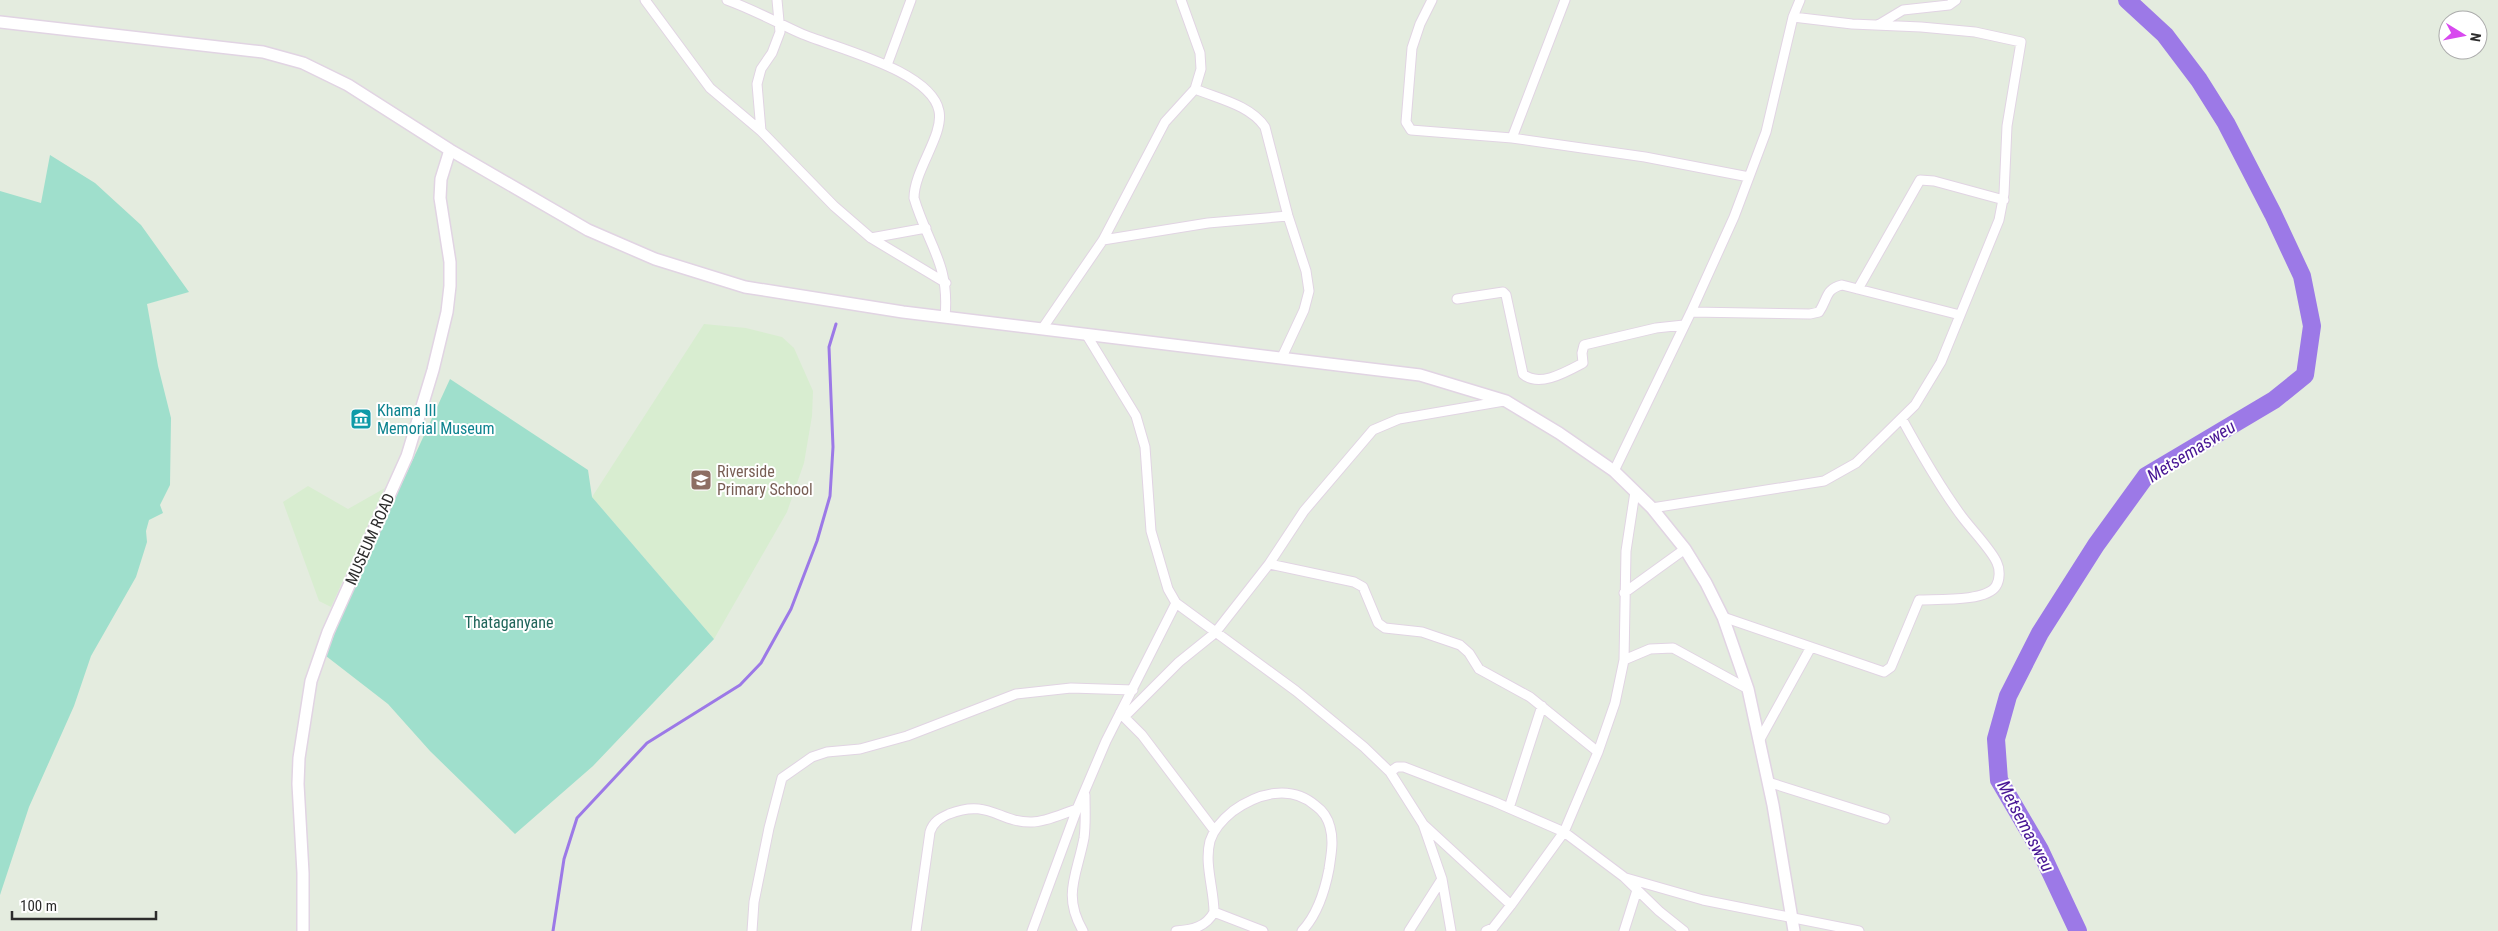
<svg xmlns="http://www.w3.org/2000/svg" width="2498" height="931" font-family="'Roboto Condensed',sans-serif">
<rect width="100%" height="100%" fill="#e4ecdf"/>
<path fill="#d8edd0" d="M 704,324 L 746,328 L 782,337 L 794,348 L 813,391 L 812,416 L 804,463 L 787,512 L 714,639 L 592,497 Z
M 308,486 L 348,509 L 385,488 L 331,607 L 319,601 L 283,502 Z"/>
<path fill="#9fdfcc" d="M 50,155 L 95,183 L 141,225 L 189,292 L 147,304 L 158,366 L 171,418 L 170,485 L 160,505 L 163,513 L 149,520 L 146,531 L 147,542 L 136,577 L 91,656 L 74,706 L 29,807 L 0,895 L 0,191 L 41,203 Z
M 450,379 L 588,470 L 592,497 L 714,639 L 593,766 L 515,834 L 430,751 L 388,704 L 326,656 L 344,609 Z"/>
<g fill="none" stroke-linecap="round" stroke-linejoin="round">
<path stroke="#9c79e7" stroke-width="3" d="M 553,931 L 564,859 L 577,818 L 647,743 L 740,685 L 761,663 L 791,609 L 817,541 L 830,496 L 833,447 L 829,347 L 836,324"/>
<path stroke="#9c79e7" stroke-width="18" d="M 2078,931 L 2040,850 L 1999,780 L 1996,739 L 2008,696 L 2040,633 L 2096,545 L 2146,476 L 2274,400 L 2305,375 L 2312,326 L 2302,276 L 2273,214 L 2226,123 L 2199,80 L 2165,35 L 2127,0"/>
<g stroke="#e1d4e3" stroke-width="11">
<path id="minor" d="M 645,0 L 710,88 L 761,131 L 834,206 L 871,238 L 946,283
M 727,0 C 752,9 776,22 800,33 C 834,48 931,70 939,111 C 944,135 914,170 914,198 C 928,245 950,264 945,317
M 1432,0 L 1420,24 L 1412,48 L 1406,122 L 1411,130 L 1512,138 L 1645,157 L 1749,177
M 1878,25 L 1903,10 L 1949,5 L 1956,0
M 887,65 L 911,0
M 1195,89 C 1219,99 1250,105 1265,127 L 1288,216 L 1306,271 L 1309,291 L 1304,310 L 1282,357
M 761,131 L 757,84 L 761,69 L 772,53 L 780,32 L 777,0
M 1512,138 L 1565,0
M 871,238 L 926,228
M 1103,240 L 1208,223 L 1288,216
M 1858,289 L 1920,180 L 1934,181 L 2004,200
M 1457,299 L 1503,292 L 1506,295 L 1523,374 C 1539,388 1566,372 1583,363 L 1582,353 L 1584,345 L 1656,328 L 1684,325
M 1691,312 L 1810,314 L 1819,312 C 1828,299 1825,289 1842,285 L 1960,315
M 1042,329 L 1103,240 L 1165,122 L 1195,89 L 1201,69 L 1200,53 L 1181,0
M 1614,471 L 1691,312 L 1734,217 L 1766,132 L 1793,17 L 1800,0
M 1652,508 L 1824,481 L 1856,463 L 1915,405 L 1941,362 L 1999,220 L 2004,194 L 2007,126 L 2021,42 L 1975,32 L 1921,27 L 1852,24 L 1793,17
M 1269,564 L 1304,511 L 1373,430 L 1399,419 L 1504,401
M 1624,593 L 1685,549
M 1176,603 L 1296,691 L 1364,747 L 1390,772 L 1423,824 L 1442,879 L 1451,931
M 1723,617 L 1884,672 L 1891,667 L 1919,600 C 1937,599 1986,602 1996,586 C 2000,580 2000,569 1997,563 C 1992,550 1969,527 1960,514 C 1938,484 1920,452 1902,419
M 1624,660 L 1650,649 L 1673,648 L 1748,689
M 1120,713 L 1142,735 L 1214,830
M 1125,716 L 1179,662 L 1215,633 L 1269,564 L 1354,582 L 1363,587 L 1378,623 L 1385,628 L 1422,632 L 1460,645 L 1469,653 L 1479,669 L 1530,697 L 1598,752
M 1759,741 L 1811,647
M 1390,772 L 1397,767 L 1404,767 L 1495,802 L 1564,832 L 1624,877 L 1659,911 L 1684,931
M 1768,782 L 1885,819
M 1509,808 L 1542,706
M 1423,824 L 1511,905 L 1564,832 L 1598,752 L 1615,703 L 1624,660 L 1626,551 L 1635,492
M 1626,878 L 1703,900 L 1859,931
M 1214,912 L 1263,931
M 752,931 L 754,902 L 769,828 L 782,778 L 812,757 L 827,752 L 860,749 L 907,736 L 1016,694 L 1071,688 L 1133,690
M 916,931 L 930,832 C 933,822 940,818 949,814 C 989,798 999,823 1032,822 C 1046,822 1064,813 1077,809
M 1032,931 L 1077,809 L 1106,741 L 1176,603 L 1168,589 L 1151,531 L 1145,447 L 1136,416 L 1086,334
M 1083,931 C 1062,895 1077,875 1084,838 C 1086,824 1085,810 1085,795
M 1176,931 C 1192,930 1206,927 1214,912 C 1214,889 1204,864 1210,841 C 1214,828 1223,819 1233,811 C 1258,793 1291,784 1316,806 C 1323,811 1328,819 1330,827 C 1334,841 1331,855 1329,869 C 1325,890 1317,915 1302,931
M 1409,931 L 1442,879
M 1486,931 L 1493,928 L 1511,905
M 1624,931 L 1637,890"/>
</g>
<g stroke="#e1d4e3" stroke-width="14">
<path id="tertiary" d="M 0,22 L 263,52 L 303,63 L 348,85 L 450,150 L 588,230 L 655,259 L 745,287 L 903,312 L 1420,375 L 1506,401 L 1559,433 L 1614,471 L 1652,508 L 1685,549 L 1706,583 L 1723,617 L 1748,689 L 1773,805 L 1794,931
M 303,931 L 303,873 L 298,784 L 299,758 L 311,681 L 328,632 L 407,456 L 433,370 L 447,312 L 450,286 L 450,262 L 440,198 L 441,179 L 450,150"/>
</g>
<use href="#minor" stroke="#fff" stroke-width="9"/>
<use href="#tertiary" stroke="#fff" stroke-width="11"/>
</g>
<defs>
<g id="museum-square" transform="scale(1.125)"><rect x="-9" y="-9" width="18" height="18" rx="4" fill="#0f9aa8" stroke="#fff"/><path d="M0-6L6-3V-2H-6V-3ZM-5-1h2V3h-2ZM-1-1h2V3h-2ZM3-1h2V3H3ZM-6 4H6V6H-6Z" fill="#fff"/></g>
<g id="school-square" transform="scale(1.125)"><rect x="-9" y="-9" width="18" height="18" rx="4" fill="#8d6e63" stroke="#fff"/><path d="M0-5L7-2L0 1L-7-2ZM-4 1L0 2.5L4 1V4Q0 6-4 4Z" fill="#fff"/></g>
</defs>
<g fill-rule="evenodd">
<use href="#museum-square" x="361" y="419"/>
<use href="#school-square" x="701" y="480"/>
</g>
<g text-anchor="middle" dominant-baseline="central" stroke-width="4" stroke-linejoin="round" paint-order="stroke">
<g font-size="16" fill="#0d838f" stroke="#fff" text-anchor="start">
<text x="377" y="410">Khama III<tspan x="377" dy="18">Memorial Museum</tspan></text>
</g>
<g font-size="16" fill="#785e54" stroke="#fff" text-anchor="start">
<text x="717" y="471">Riverside<tspan x="717" dy="18">Primary School</tspan></text>
</g>
<g font-size="16" fill="#2c2c2c" stroke="#fff">
<text transform="translate(370 539) rotate(-66)">MUSEUM ROAD</text>
</g>
<g font-size="16" fill="#1f655a" stroke="#fff">
<text x="509" y="622">Thataganyane</text>
</g>
<g font-size="18" font-style="italic" fill="#481695" stroke="#fff">
<text transform="translate(2191 451) rotate(-32)">Metsemasweu</text>
<text transform="translate(2026 826) rotate(62)">Metsemasweu</text>
</g>
</g>
<g transform="translate(2463 35) rotate(100)"><circle r="24" fill="#ffffff" stroke="#ababab"/>
<path d="M0-4L9 19L0 12L-9 19Z" fill="#d849ef"/>
<text y="-8" font-size="14" font-weight="bold" text-anchor="middle" fill="#2c2c2c">N</text>
</g>
<path d="M12 911v8h144v-8" fill="none" stroke="#2c2c2c" stroke-width="2.5"/>
<text x="20" y="911" font-size="15" fill="#2c2c2c" stroke="#ffffff" stroke-width="4" paint-order="stroke">100 m</text>
</svg>
